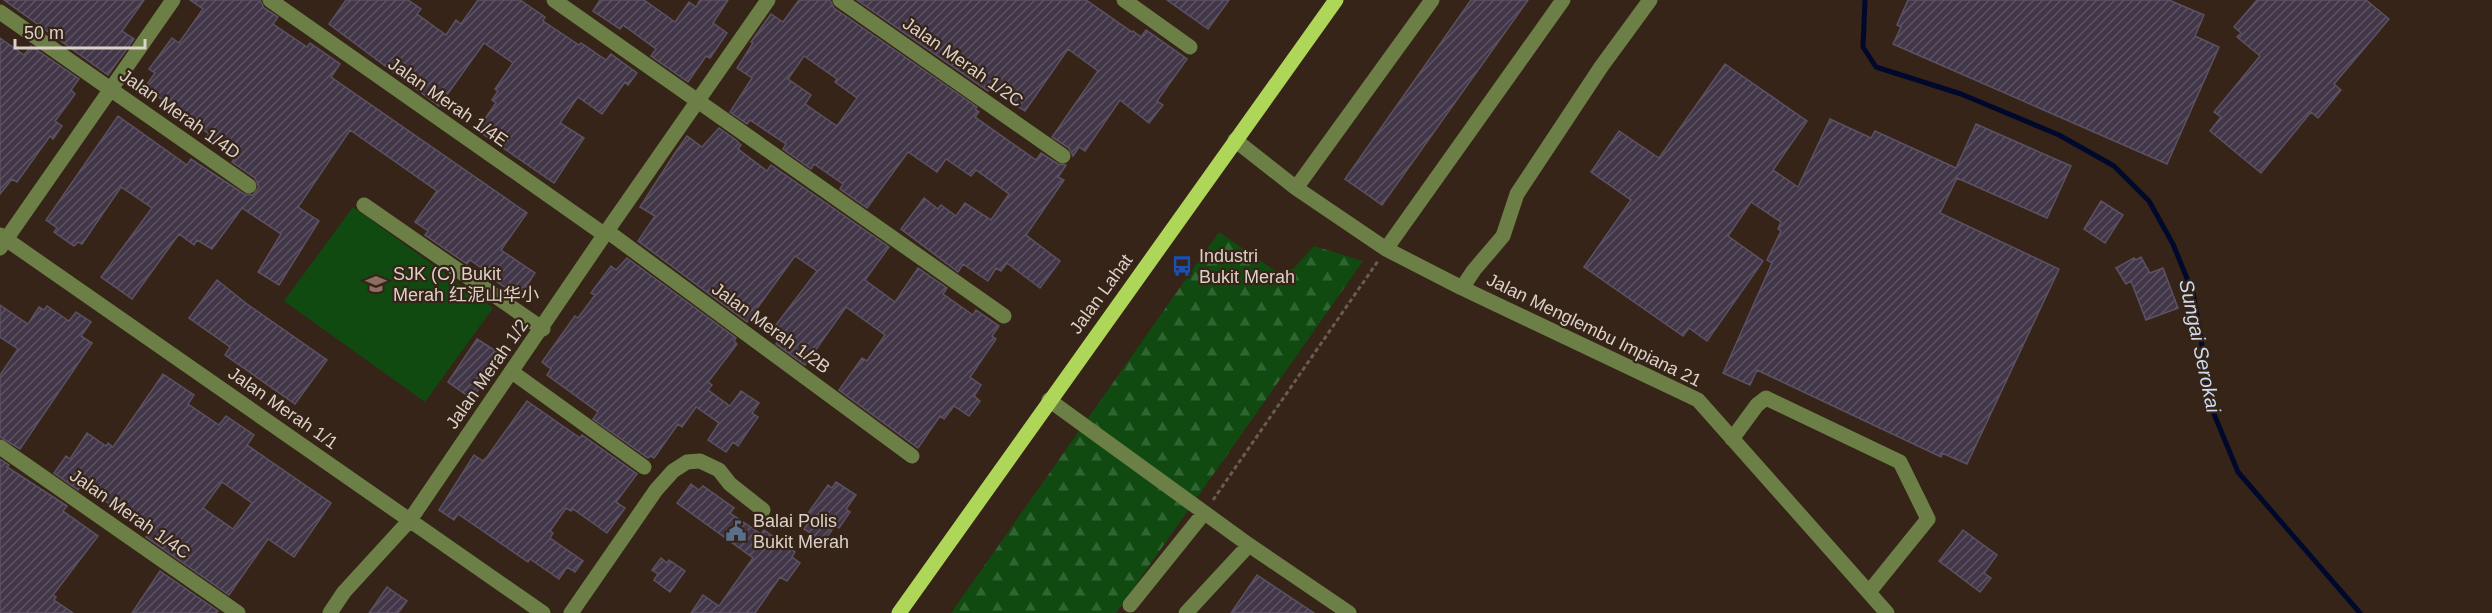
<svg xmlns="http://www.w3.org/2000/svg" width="2492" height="613" font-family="Helvetica,'Noto Sans SC',sans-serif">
<defs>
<pattern id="forest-firs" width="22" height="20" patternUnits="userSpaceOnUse" patternTransform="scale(1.5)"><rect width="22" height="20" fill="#104a11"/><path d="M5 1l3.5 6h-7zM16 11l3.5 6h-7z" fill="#326332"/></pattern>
<pattern id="building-hatch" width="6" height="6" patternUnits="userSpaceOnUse" patternTransform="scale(1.5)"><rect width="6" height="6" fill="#423749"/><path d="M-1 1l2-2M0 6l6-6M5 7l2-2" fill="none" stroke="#5d5362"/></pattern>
</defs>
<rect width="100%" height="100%" fill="#352417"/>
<path fill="#104a11" d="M 353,207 L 493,308 L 425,402 L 284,301 Z"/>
<path fill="url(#forest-firs)" d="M 1219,232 L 1277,272 L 1293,269 L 1314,246 L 1363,261 L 1116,613 L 951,613 Z"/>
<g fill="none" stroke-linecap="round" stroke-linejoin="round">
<path stroke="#00092c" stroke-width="5" d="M 1865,0 L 1863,47 L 1876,67 L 1961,94 L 2059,135 L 2114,166 L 2149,201 L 2173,244 L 2193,293 L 2201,338 L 2209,402 L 2238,472 L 2360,613"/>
</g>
<path fill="url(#building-hatch)" stroke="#5d5164" stroke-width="1.5" fill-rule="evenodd" d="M 4,0 L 144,0 L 122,31 L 134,39 L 108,75 Z
M 190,0 L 260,0 L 264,8 L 278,17 L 273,24 L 307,47 L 310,43 L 340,64 L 331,77 L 527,213 L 501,250 L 535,273 L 519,297 L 490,277 L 491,275 L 470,260 L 467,264 L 425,235 L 428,231 L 415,222 L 437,191 L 350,130 L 298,207 L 319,221 L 279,285 L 258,272 L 281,234 L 242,208 L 212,249 L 197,240 L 194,245 L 179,234 L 132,299 L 101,277 L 152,208 L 121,187 L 82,244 L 78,242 L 74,246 L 54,232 L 57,228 L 46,220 L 118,116 L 187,165 L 191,159 L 244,194 L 253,195 L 259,187 L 255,178 L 232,162 L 236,156 L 207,137 L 209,134 L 145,87 L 155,73 L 149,69 L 172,38 L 179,43 L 203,9 Z
M 346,0 L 408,0 L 421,9 L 417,14 L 446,35 L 456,20 L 461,24 L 478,0 L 520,0 L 545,17 L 543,21 L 579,45 L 581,43 L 606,60 L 611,54 L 637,73 L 628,85 L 625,82 L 602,114 L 578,97 L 560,123 L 584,138 L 554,183 L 477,130 L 496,103 L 492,100 L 498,91 L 495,89 L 513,63 L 484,43 L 439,106 L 329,24 Z
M 600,0 L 644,0 L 675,22 L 689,2 L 696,7 L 700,0 L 728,0 L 713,23 L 727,33 L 710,58 L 706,56 L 688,82 L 651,56 L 656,49 L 623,25 L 620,29 L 593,11 Z
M 799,0 L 830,0 L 834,8 L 977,107 L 975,109 L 979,112 L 975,117 L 1036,160 L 1041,153 L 1058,164 L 1066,165 L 1058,177 L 1064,180 L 1026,235 L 1060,261 L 1040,288 L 1007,263 L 1001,271 L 996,268 L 988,281 L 963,264 L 958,272 L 901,229 L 924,198 L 938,209 L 941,205 L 956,216 L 965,203 L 991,220 L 1009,194 L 976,170 L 971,176 L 946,159 L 937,172 L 908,152 L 867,208 L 840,189 L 843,184 L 814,164 L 811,169 L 783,149 L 786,144 L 750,120 L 747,124 L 730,112 L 752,78 L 737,68 L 753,43 L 751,42 L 771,14 L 783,22 ZM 804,56 L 837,79 L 835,82 L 857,98 L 837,126 L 805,104 L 811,95 L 788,79 Z
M 857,0 L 1086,0 L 1132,32 L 1133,31 L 1141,37 L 1146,30 L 1187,59 L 1157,101 L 1163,105 L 1149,123 L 1120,100 L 1085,151 L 1079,147 L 1073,156 L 1069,148 L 1052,137 L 1098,71 L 1068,49 L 1025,111 L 990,88 L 988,91 Z
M 1167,0 L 1229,0 L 1208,29 Z
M 1471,0 L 1528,0 L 1382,205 L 1345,179 Z
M 1908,0 L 2169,0 L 2204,15 L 2195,36 L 2219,47 L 2167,164 L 1893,44 L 1901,27 L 1897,25 Z
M 2257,0 L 2366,0 L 2389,19 L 2334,84 L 2341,90 L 2318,118 L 2311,112 L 2261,173 L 2210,131 L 2221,117 L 2214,112 L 2260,56 L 2237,37 L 2241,33 L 2234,27 Z
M 0,38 L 24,55 L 31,46 L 79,79 L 71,90 L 75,94 L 55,121 L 62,126 L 53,139 L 50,136 L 17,182 L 12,179 L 0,194 Z
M 1725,64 L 1807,121 L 1773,170 L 1798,187 L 1830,119 L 1871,138 L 1875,131 L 1956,168 L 1976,124 L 2071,166 L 2047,218 L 1957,178 L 1940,213 L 2059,269 L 1967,464 L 1942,453 L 1941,457 L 1757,370 L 1750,385 L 1723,373 L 1772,263 L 1767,260 L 1781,231 L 1778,229 L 1781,222 L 1751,202 L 1728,236 L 1763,261 L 1707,341 L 1689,328 L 1683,336 L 1584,267 L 1631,200 L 1591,172 L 1619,131 L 1659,158 Z
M 719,128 L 736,140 L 741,145 L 738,149 L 767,171 L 771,165 L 889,247 L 865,280 L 895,302 L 918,268 L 947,288 L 943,294 L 973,315 L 976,310 L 999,326 L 992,336 L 996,339 L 970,377 L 981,385 L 974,396 L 980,401 L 969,416 L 954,406 L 944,419 L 940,416 L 918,448 L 839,390 L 862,358 L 867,361 L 885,335 L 846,307 L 805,365 L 776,344 L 778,341 L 769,334 L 817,271 L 795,256 L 747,322 L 638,241 L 655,216 L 640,207 L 675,153 L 687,136 L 702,147 Z
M 2101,201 L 2123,215 L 2105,243 L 2084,229 Z
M 2141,257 L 2150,273 L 2163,268 L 2178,308 L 2146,320 L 2131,281 L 2126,284 L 2116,268 L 2134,258 L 2136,260 Z
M 627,258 L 736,338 L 734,341 L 737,344 L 708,382 L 712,385 L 708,390 L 730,406 L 741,391 L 759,403 L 752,413 L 758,417 L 738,446 L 733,442 L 726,452 L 708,440 L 719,423 L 696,407 L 682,427 L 678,424 L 654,458 L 650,456 L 648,458 L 593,419 L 598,412 L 547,375 L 551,369 L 542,362 L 575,316 L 578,318 L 595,295 L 591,293 L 611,266 L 616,270 Z
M 217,280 L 247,304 L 327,360 L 295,404 L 225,355 L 230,347 L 189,318 Z
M 0,305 L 28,324 L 39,307 L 44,310 L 47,306 L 69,321 L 76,312 L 91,322 L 81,336 L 92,343 L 20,449 L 0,437 L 0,375 L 18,349 L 0,337 Z
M 477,339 L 502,355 L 472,399 L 448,382 Z
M 163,374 L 194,395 L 188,404 L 219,425 L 226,416 L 254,435 L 247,445 L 331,503 L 294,557 L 268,539 L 229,595 L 146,537 L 149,533 L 82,484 L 78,490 L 54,473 L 66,456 L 70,459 L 87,433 L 106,446 L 108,443 L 113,447 ZM 222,482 L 252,503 L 233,529 L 203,508 Z
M 527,401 L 580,438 L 582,435 L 637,474 L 616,502 L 625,508 L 607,533 L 573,509 L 571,511 L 566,508 L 550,531 L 553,533 L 550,538 L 583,561 L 575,572 L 567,567 L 559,579 L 530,559 L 528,562 L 458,514 L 454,520 L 439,510 L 474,455 L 483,461 L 487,457 Z
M 0,459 L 9,465 L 7,467 L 67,506 L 63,511 L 98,536 L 53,595 L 56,597 L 54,600 L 73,613 L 0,613 Z
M 836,482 L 856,495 L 846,509 L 850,512 L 839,528 L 835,525 L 824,542 L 804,529 L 811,519 L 806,516 L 828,485 L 832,488 Z
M 691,484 L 699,490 L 703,486 L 734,508 L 730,513 L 761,534 L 764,530 L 795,552 L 792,557 L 800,563 L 787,581 L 780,577 L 755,613 L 691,613 L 703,595 L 719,606 L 753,558 L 677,503 Z
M 1963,530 L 1997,555 L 1984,573 L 1991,578 L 1980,592 L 1939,561 Z
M 661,558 L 667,563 L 669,560 L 685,571 L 670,592 L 654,580 L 658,574 L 652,570 Z
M 160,571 L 218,611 L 216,613 L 132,613 Z
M 1257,575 L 1314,613 L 1231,613 Z
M 387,587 L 407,601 L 398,613 L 369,613 Z"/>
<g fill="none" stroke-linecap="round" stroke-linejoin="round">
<path stroke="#6b5b50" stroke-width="3" stroke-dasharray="4.5 3" stroke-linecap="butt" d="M 1213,500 L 1378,261"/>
<path stroke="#6b7f46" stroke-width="15" d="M 270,0 L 605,235
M 554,0 L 1004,316
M 840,0 L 1063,156
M 1124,0 L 1190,47
M 0,12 L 249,186
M 1235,140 L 1296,188 L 1386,249 L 1462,288 L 1698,400 L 1887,613
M 1296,188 L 1432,0
M 364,205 L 543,329
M 607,231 L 912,456
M 0,235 L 543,613
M 0,248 L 173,0
M 1386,249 L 1563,0
M 1462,288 L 1474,270 L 1503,236 L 1517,194 L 1601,67 L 1650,0
M 512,372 L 644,467
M 1049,400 L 1249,545 L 1349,613
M 1732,439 L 1757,405 L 1766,398 L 1900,462 L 1928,519 L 1869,592
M 0,447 L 238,613
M 1130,605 L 1204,513
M 330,613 L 344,592 L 410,520 L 607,231 L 768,0
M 571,613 L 656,490 L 673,471 L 687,462 L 700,461 L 719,470 L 730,484 L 763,510
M 1186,613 L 1249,545"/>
<path stroke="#aed659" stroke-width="15" d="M 899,613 L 1336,0"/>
</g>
<defs>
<g id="bus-bare" transform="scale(1.62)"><path d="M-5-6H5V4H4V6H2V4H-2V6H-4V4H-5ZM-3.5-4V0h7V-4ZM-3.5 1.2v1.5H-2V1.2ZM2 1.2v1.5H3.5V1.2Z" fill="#1a4fb4" stroke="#352417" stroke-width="2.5" paint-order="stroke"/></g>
<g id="school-bare" transform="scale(1.62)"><path d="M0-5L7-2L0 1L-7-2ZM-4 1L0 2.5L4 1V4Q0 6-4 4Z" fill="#8d6e63" stroke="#352417" stroke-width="2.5" paint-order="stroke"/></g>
<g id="civic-bare" transform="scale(1.62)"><path d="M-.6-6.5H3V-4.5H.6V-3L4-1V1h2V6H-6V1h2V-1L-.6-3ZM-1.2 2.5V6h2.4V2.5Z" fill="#5c6f8a" stroke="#352417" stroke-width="2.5" paint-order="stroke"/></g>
</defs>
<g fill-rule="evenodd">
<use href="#bus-bare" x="1182" y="266"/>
<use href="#school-bare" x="376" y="284"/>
<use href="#civic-bare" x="736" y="531"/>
</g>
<g text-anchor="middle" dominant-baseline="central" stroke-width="4.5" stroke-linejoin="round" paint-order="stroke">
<g font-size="18" fill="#dcd1c9" stroke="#352417">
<text transform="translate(963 62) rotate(35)">Jalan Merah 1/2C</text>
<text transform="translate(448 102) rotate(35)">Jalan Merah 1/4E</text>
<text transform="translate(180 114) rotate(35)">Jalan Merah 1/4D</text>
<text transform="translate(1101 294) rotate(-54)">Jalan Lahat</text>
<text transform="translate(771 328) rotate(36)">Jalan Merah 1/2B</text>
<text transform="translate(1594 330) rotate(26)">Jalan Menglembu Impiana 21</text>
<text transform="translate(487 374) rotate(-55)">Jalan Merah 1/2</text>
<text transform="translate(283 408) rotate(35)">Jalan Merah 1/1</text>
<text transform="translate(130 514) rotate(35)">Jalan Merah 1/4C</text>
</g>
<g font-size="18" fill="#dcd1c9" stroke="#352417" text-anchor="start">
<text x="1199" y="256">Industri<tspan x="1199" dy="21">Bukit Merah</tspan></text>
<text x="393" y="274">SJK (C) Bukit<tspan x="393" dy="21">Merah 红泥山华小</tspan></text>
<text x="753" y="521">Balai Polis<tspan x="753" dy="21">Bukit Merah</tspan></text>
</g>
<g font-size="20" font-style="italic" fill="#cddbef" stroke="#352417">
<text transform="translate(2200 346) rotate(78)">Sungai Serokai</text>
</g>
</g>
<path d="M15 39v9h130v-9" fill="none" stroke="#dcd1c9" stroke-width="3"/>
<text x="24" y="39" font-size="18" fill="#dcd1c9" stroke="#352417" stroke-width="4.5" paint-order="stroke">50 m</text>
</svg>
